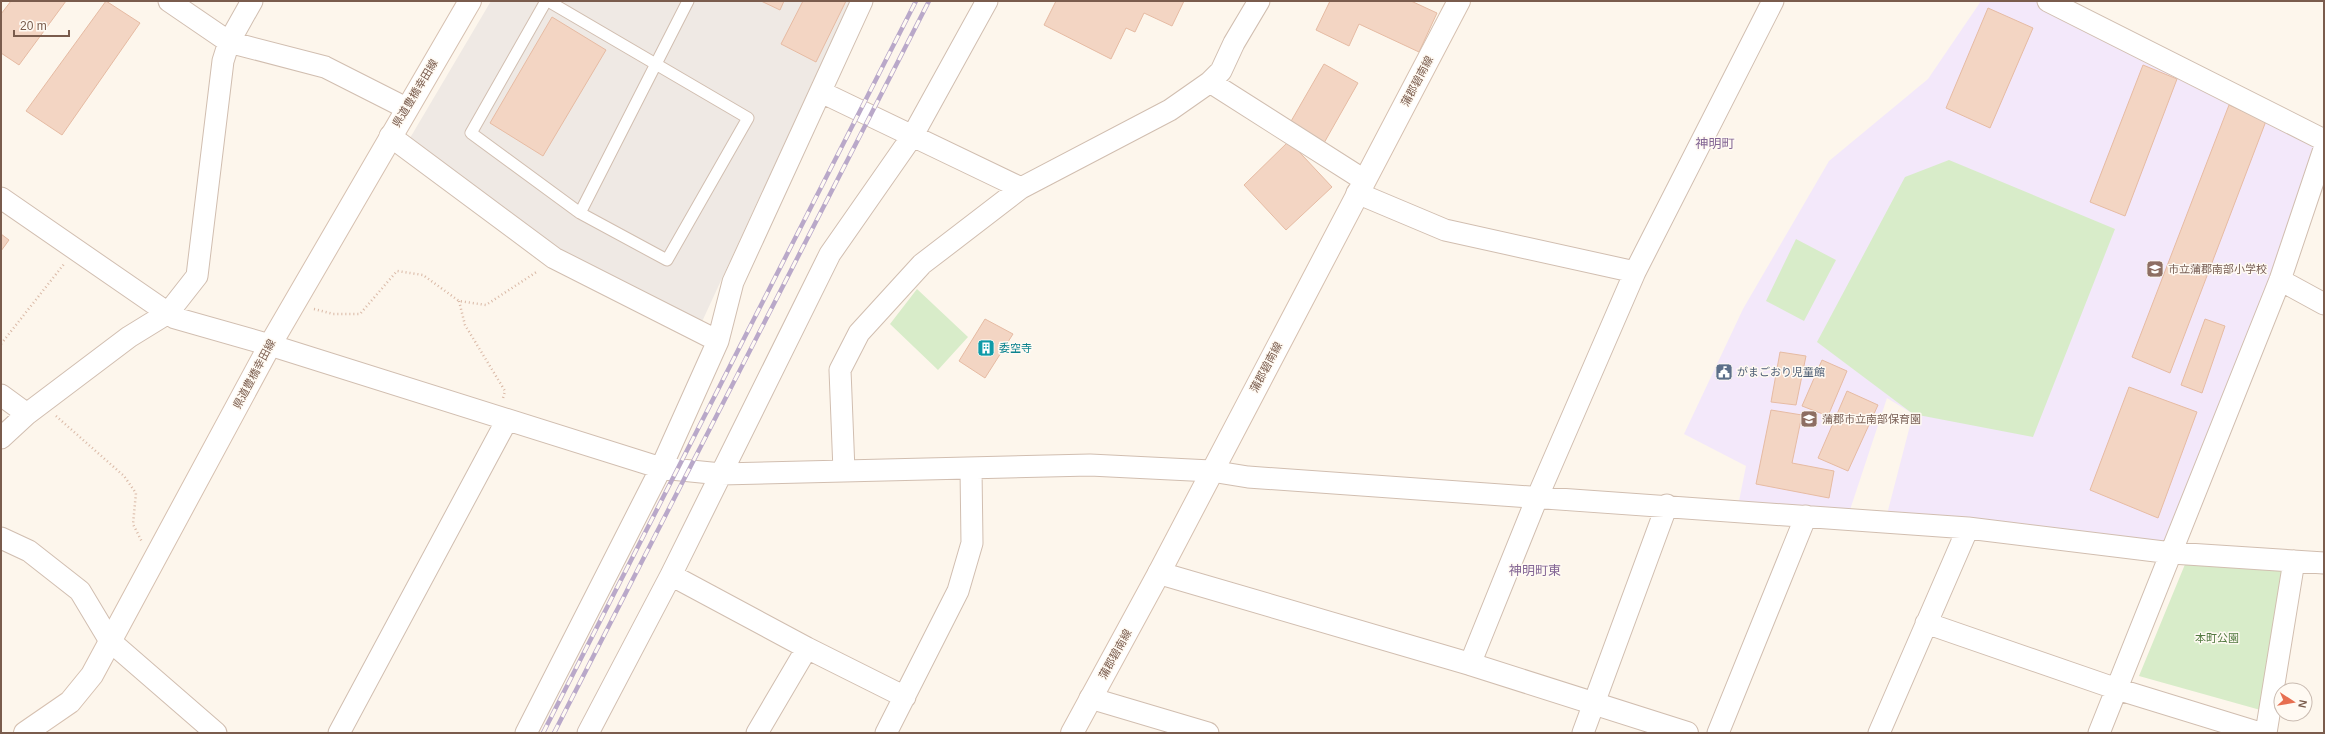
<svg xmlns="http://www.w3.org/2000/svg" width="2325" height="734" font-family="Helvetica,'Noto Sans JP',sans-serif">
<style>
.industrial{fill:#efe9e4}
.education{fill:#f3e8fa}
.green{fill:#d8ecc9}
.building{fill:#f3d5c3;stroke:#e6bba3}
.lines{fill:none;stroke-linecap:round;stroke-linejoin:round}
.service-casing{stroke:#d1beb0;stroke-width:13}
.minor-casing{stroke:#d1beb0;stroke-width:23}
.tertiary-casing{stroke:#d1beb0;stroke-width:24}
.secondary-casing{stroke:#d6c0b0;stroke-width:24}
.path{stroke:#d9b8a5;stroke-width:2.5;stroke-dasharray:1 3;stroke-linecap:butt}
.service{stroke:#fff;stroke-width:11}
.minor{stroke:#fff;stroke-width:21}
.tertiary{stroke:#fff;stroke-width:22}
.secondary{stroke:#fff;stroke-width:22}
.rail-casing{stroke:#b9a8c9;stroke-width:4.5}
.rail{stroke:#fffaf3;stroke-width:3;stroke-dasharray:9;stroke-linecap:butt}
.labels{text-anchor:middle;stroke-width:3;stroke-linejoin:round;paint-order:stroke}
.street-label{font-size:11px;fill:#7a5c4d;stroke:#fffaf3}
.education-label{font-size:11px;fill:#785e54;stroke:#fffaf3;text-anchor:start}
.culture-label{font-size:11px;fill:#0d838f;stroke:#fffaf3;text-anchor:start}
.service-label{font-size:11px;fill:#4e5e75;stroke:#fffaf3;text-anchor:start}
.park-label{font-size:11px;fill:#537a41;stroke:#fffaf3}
.quarter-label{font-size:13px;fill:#846695;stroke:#fffaf3}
</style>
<rect width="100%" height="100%" fill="#fdf6ec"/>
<path class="industrial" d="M491,1H850L700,326L557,253L410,138Z"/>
<path class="education" d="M1981,1H2047L2324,140L2172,553L1885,522L1913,414L1887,398L1847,519L1737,511L1746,466L1684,434L1743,309L1829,161L1928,79Z"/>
<path class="green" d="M1949,160L2115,229L2033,437L1913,414L1817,342L1905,177Z
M1796,239L1836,260L1804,321L1766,301Z
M917,289L968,337L938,370L890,324Z
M2188,557L2286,563L2264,711L2139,676Z"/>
<path class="building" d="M11,1H66L19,65L1,53V14Z
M106,1L140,23L62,135L26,111Z
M761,1H784L780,10Z
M803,1H846L816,62L781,44Z
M1056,1H1184L1172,26L1144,13L1135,32L1126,28L1111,59L1044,25Z
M1330,1H1411L1437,13L1419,52L1359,24L1349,46L1316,30Z
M1988,8L2033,28L1990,128L1946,108Z
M552,17L606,50L543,156L490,123Z
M1324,64L1358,83L1324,143L1290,123Z
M2143,65L2177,79L2125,216L2090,202Z
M2229,105L2266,121L2170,373L2132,357Z
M1289,141L1332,187L1286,230L1244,185Z
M1,234L9,240L1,251Z
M985,319L1013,334L985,378L959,361Z
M2205,319L2225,326L2202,393L2181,385Z
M1780,352L1806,356L1796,405L1771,402Z
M1822,360L1847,371L1828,416L1802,406Z
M2129,387L2197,412L2158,518L2090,490Z
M1847,391L1878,405L1848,471L1818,458Z
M1771,410L1802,415L1792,463L1834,471L1829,498L1756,484Z"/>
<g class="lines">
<g class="service-casing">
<path id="service" d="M546,1L471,133L580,213L688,1
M548,1L748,118L667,260L580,213"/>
</g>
<g class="minor-casing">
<path id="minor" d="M169,1L229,42L325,67L406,108
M2048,1L2324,140
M1210,82L1364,180
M821,92L1021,188
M390,136L554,258L718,341
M1357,193L1445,230L1635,272
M1,198L175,318L270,345L661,468L721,474L1090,465L1211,471L1248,477L1968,528L2172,553L2324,563
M2280,280L2324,304
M1,395L27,414
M1,438L27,414L129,337L168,313L197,276L223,61L229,42L252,1
M844,471L840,370L859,333L922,264L1021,188L1170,110L1210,82L1221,71L1234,43L1259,1
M1,538L29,551L80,591L110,641L216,733
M671,575L807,648L905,697
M1926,623L2117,689L2260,733
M1470,664L1537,498L1635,272L1773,1
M1090,698L1208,733
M339,733L507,420
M526,733L661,468L718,341L733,282L862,1
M588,733L671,575L830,254L913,135L987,1
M757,733L807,648
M886,733L958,591L972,543L971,469
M1583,733L1667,505
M1718,733L1806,516
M1879,733L1968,528
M2099,733L2280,280L2324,149
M2266,733L2294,561"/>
</g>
<g class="tertiary-casing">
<path id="tertiary" d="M1159,573L1470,664L1687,733"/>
</g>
<g class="secondary-casing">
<path id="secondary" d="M25,733L70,702L92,675L270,345L470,1
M1072,733L1159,573L1459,1"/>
</g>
<path class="path" d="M459,301L465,325L505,391L503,398
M314,309L333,314H360L397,271L423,275L459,301L486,305L538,271
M1,344L64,264
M56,416L124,476L136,493L133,524L142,542"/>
<use href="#service" class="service"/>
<use href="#minor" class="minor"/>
<use href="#tertiary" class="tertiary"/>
<use href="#secondary" class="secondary"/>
<g class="rail-casing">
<path id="rail" d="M543,733L916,1
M554,733L929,1"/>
</g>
<use href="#rail" class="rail"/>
</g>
<defs>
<g id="school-square" transform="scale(0.9)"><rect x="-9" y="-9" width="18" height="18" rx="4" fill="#8d6e63" stroke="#fffaf3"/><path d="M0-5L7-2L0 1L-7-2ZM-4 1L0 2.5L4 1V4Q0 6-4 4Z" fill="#fff"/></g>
<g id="building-square" transform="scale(0.9)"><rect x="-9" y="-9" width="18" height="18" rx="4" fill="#0f9aa8" stroke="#fffaf3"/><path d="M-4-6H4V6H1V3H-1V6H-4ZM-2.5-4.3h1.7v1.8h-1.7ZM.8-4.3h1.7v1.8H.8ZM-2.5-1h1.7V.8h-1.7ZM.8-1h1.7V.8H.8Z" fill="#fff"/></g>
<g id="civic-square" transform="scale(0.9)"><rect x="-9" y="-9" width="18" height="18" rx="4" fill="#5c6f8a" stroke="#fffaf3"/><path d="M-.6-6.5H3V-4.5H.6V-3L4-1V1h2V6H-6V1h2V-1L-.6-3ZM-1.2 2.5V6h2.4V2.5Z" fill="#fff"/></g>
</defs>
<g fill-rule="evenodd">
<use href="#school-square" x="2155" y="269"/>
<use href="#building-square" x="986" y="348"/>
<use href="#civic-square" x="1724" y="372"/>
<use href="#school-square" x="1809" y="419"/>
</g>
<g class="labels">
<g class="street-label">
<text transform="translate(1417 81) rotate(-62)" y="4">蒲郡碧南線</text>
<text transform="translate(415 93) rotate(-59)" y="4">県道豊橋幸田線</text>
<text transform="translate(1266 367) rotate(-62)" y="4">蒲郡碧南線</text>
<text transform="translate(254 374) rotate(-62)" y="4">県道豊橋幸田線</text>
<text transform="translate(1115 654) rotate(-61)" y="4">蒲郡碧南線</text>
</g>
<g class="education-label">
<text x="2168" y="273">市立蒲郡南部小学校</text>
<text x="1822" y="423">蒲郡市立南部保育園</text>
</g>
<g class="culture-label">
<text x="999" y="352">委空寺</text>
</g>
<g class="service-label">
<text x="1737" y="376">がまごおり児童館</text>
</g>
<g class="park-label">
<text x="2217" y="642">本町公園</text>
</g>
<g class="quarter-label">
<text x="1715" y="148">神明町</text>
<text x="1535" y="575">神明町東</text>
</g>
</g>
<rect width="2325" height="734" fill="none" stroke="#7a5c4d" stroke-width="4"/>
<g transform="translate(2293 702) rotate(102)"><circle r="19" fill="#fffaf3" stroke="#cabbb1"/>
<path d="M0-3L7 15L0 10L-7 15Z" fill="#e76f51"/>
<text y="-6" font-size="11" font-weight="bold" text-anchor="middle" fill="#7a5c4d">N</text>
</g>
<path d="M14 30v6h55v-6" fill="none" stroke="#7a5c4d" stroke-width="2"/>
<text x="20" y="30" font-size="12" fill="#7a5c4d" stroke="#fffaf3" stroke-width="3" paint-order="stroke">20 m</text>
</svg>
